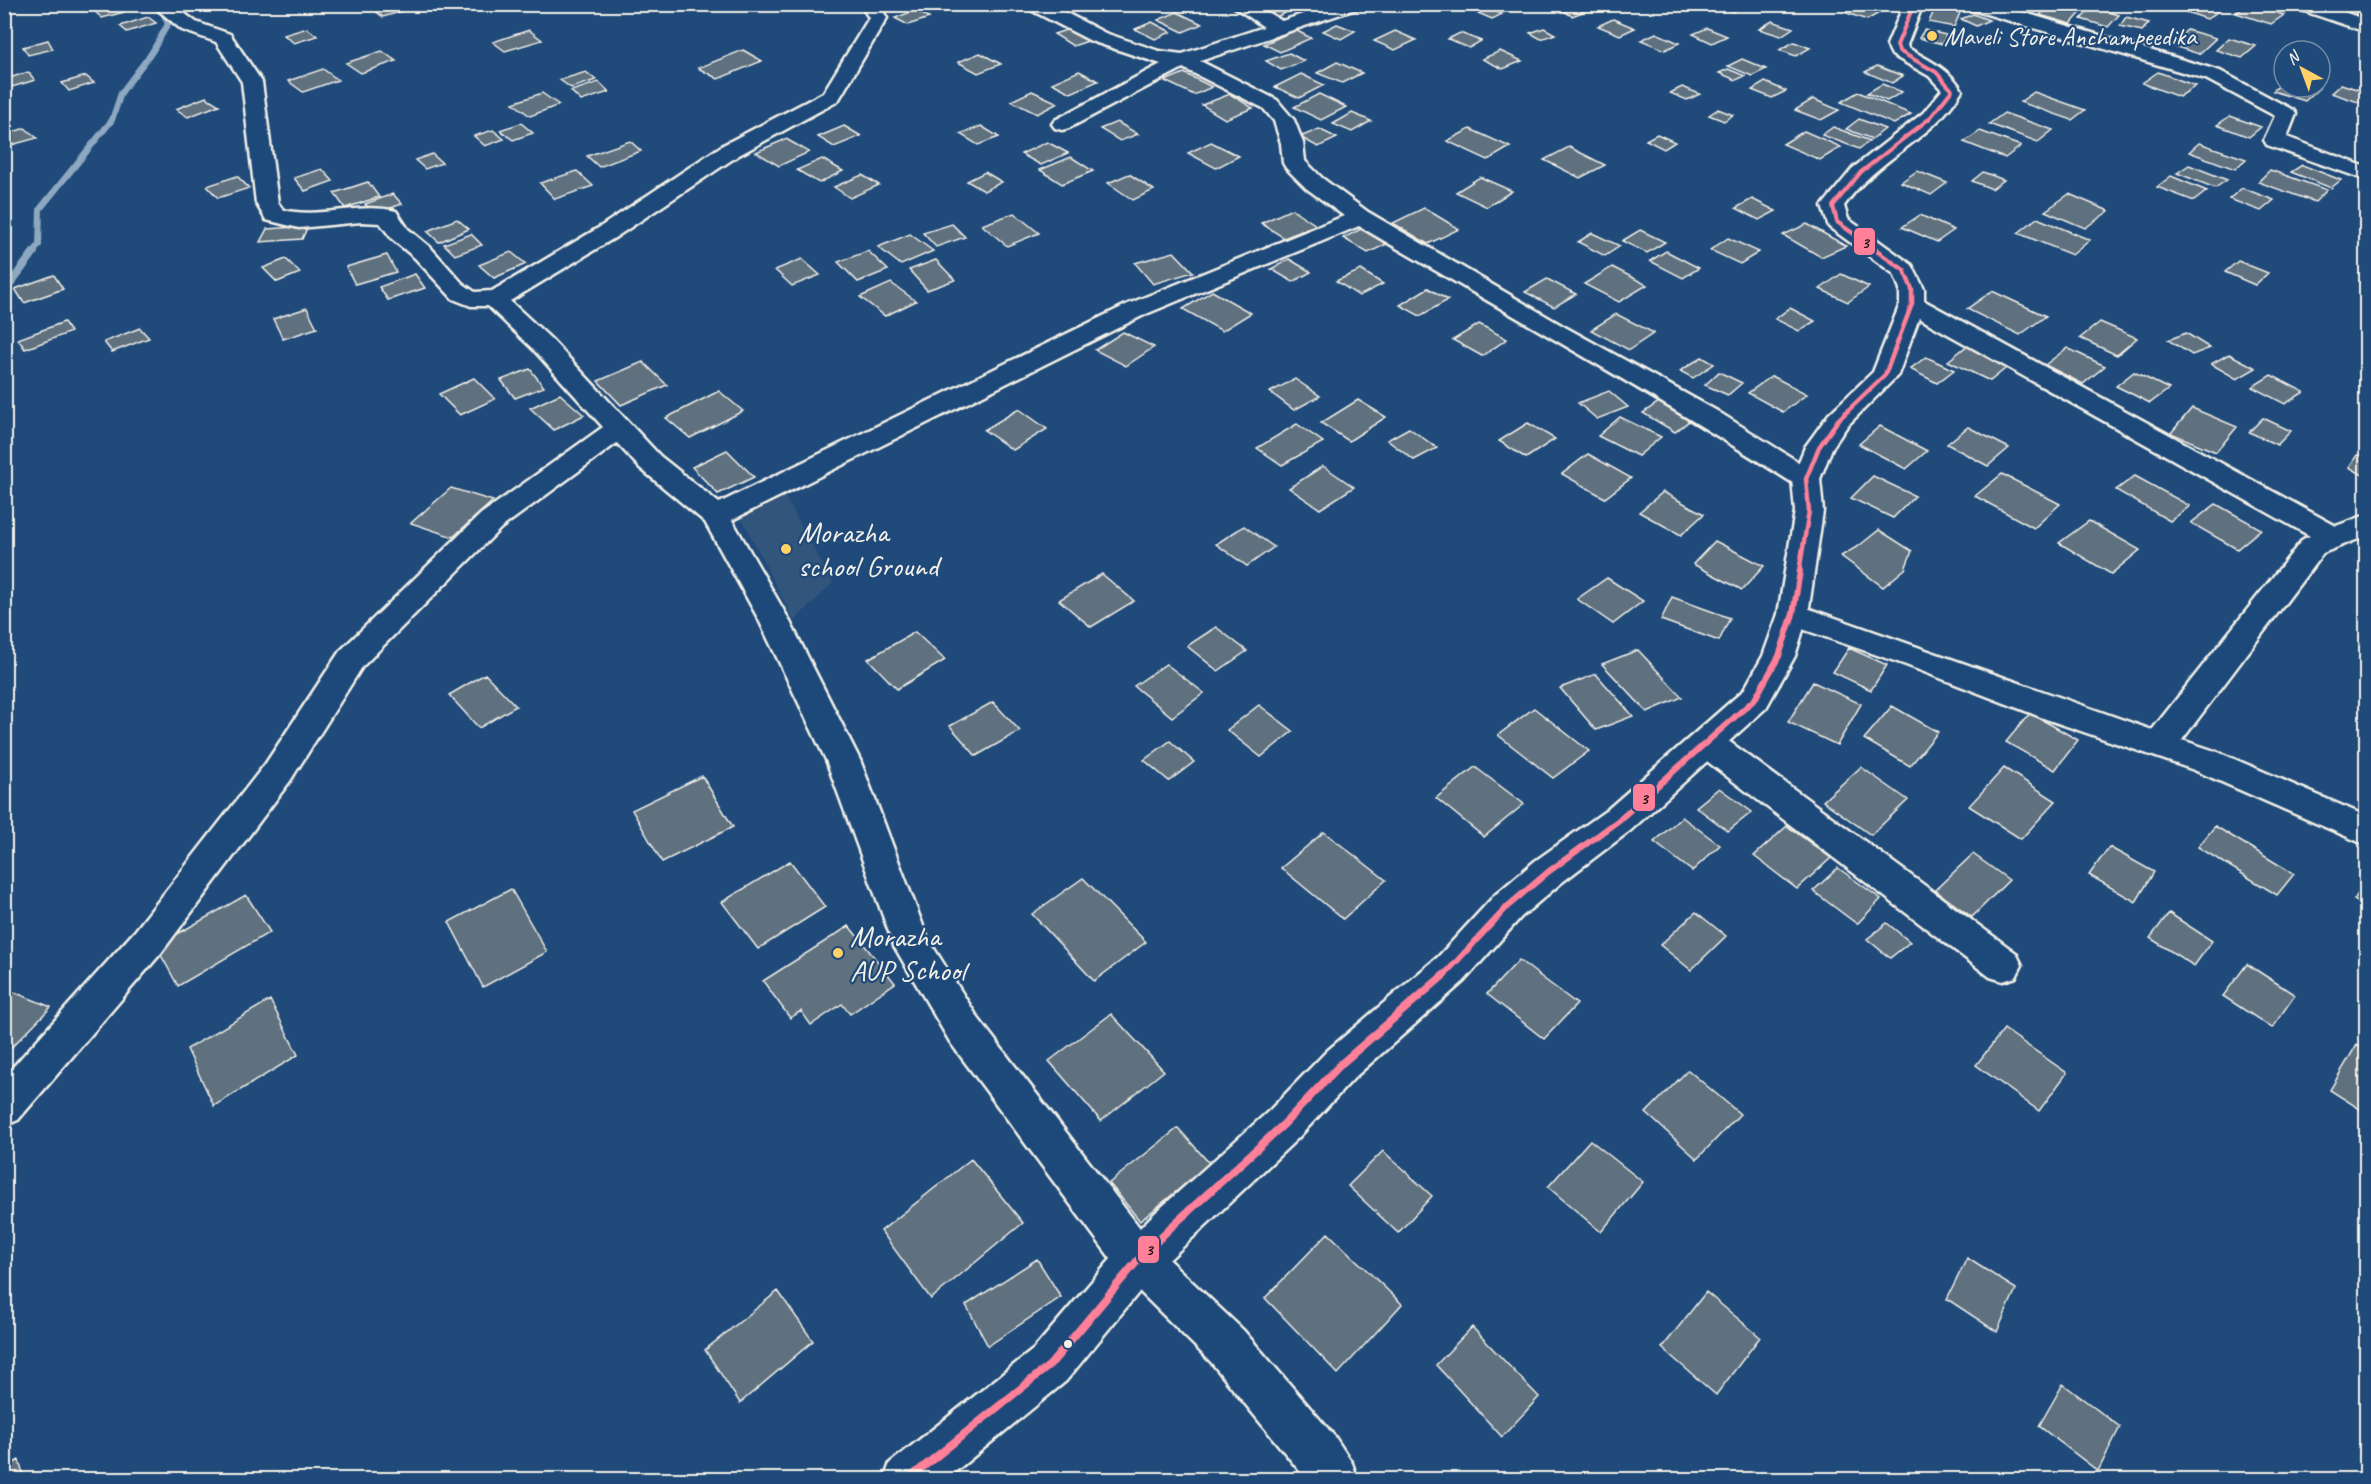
<svg xmlns="http://www.w3.org/2000/svg" width="2371" height="1484" font-family="Caveat,sans-serif">
<style>
.built{fill:#32557c}
.lines{fill:none;stroke-linecap:round;stroke-linejoin:round}
.stream-far1{stroke:#8da8c0;stroke-width:6}
.stream{stroke:#8da8c0;stroke-width:8}
.building{fill:#5e707f;stroke:#f4f1e8;stroke-width:1.5}
.minor-casing{stroke:#f4f1e8;stroke-width:5}
.major-casing{stroke:#f4f1e8;stroke-width:5}
.minor{fill:#1f4a7a;fill-rule:evenodd}
.major{fill:#1f4a7a;fill-rule:evenodd}
.bus-1-far3-casing{stroke:#1f4a7a;stroke-width:7}
.bus-1-far2-casing{stroke:#1f4a7a;stroke-width:8}
.bus-1-far1-casing{stroke:#1f4a7a;stroke-width:10}
.bus-1-casing{stroke:#1f4a7a;stroke-width:12}
.bus-1-far3{stroke:#ff8098;stroke-width:4}
.bus-1-far2{stroke:#ff8098;stroke-width:4.5}
.bus-1-far1{stroke:#ff8098;stroke-width:6}
.bus-1{stroke:#ff8098;stroke-width:8}
.poi-dot{fill:#ffd166;stroke:#1f4a7a;stroke-width:2}
.bus-dot{fill:#f4f1e8;stroke:#1f4a7a;stroke-width:2}
.labels{text-anchor:middle;stroke-width:4.5;stroke-linejoin:round;paint-order:stroke}
.far-poi-label{font-size:26px;fill:#f4f1e8;stroke:#1f4a7a;text-anchor:start}
.poi-label{font-size:30px;fill:#f4f1e8;stroke:#1f4a7a;text-anchor:start}
.line-badge{stroke:#1f4a7a;stroke-width:2}
.pale-badge-label{font-size:16px;text-anchor:middle;font-weight:bold;fill:#111}
</style>
<rect width="100%" height="100%" fill="#1f4a7a"/>
<filter id="ink" filterUnits="userSpaceOnUse"><feTurbulence type="fractalNoise" baseFrequency=".0167" numOctaves="2"/><feDisplacementMap in="SourceGraphic" scale="12" xChannelSelector="R" yChannelSelector="G"/><feConvolveMatrix kernelMatrix="1 2 1 2 8 2 1 2 1" color-interpolation-filters="sRGB"/></filter>
<g filter="url(#ink)">
<path class="built" d="M782,491L833,583L794,621L740,515Z"/>
<g class="lines">
<path class="stream-far1" d="M33,253L39,245L40,209L112,120L121,93L152,52L168,24L162,10L164,4"/>
<path class="stream" d="M4,292L34,252"/>
</g>
<path class="building" d="M107,4H117L124,12L102,18L92,9Z
M377,4H414L417,7L383,17L370,7Z
M1271,4H1274L1290,11L1276,17L1259,10Z
M1577,4L1588,10L1572,16L1553,5Z
M1714,4H1746L1747,5L1733,12Z
M1857,4H1874L1886,9L1867,20L1844,12Z
M1937,4L1962,8L1954,27L1929,22Z
M2051,4H2068L2084,9L2071,24L2040,15Z
M2184,4H2203L2220,10L2207,19L2177,9Z
M2248,4H2251L2284,15L2271,24L2236,13Z
M2364,5L2366,6V19L2354,15Z
M2092,7L2119,15L2108,27L2081,19Z
M1487,8L1502,14L1492,19L1478,13Z
M916,10L929,18L908,25L895,18Z
M1177,12L1202,24L1183,32L1158,20Z
M1973,14L1989,20L1976,26L1961,19Z
M148,17L156,23L127,32L120,26Z
M2126,17L2149,23L2142,31L2120,26Z
M1613,19L1635,28L1620,35L1598,26Z
M1772,21L1793,28L1781,36L1759,29Z
M1152,22L1171,32L1155,39L1135,29Z
M1337,24L1355,31L1341,39L1323,31Z
M307,28L317,36L294,43L284,35Z
M1072,28L1091,40L1073,46L1054,34Z
M1544,28L1555,34L1541,39L1530,33Z
M1707,28L1727,36L1712,43L1693,34Z
M529,30L542,40L505,51L493,42Z
M1295,30L1311,38L1280,52L1264,44Z
M1924,30L1946,35L1943,44L1919,38Z
M2187,30L2216,38L2199,54L2170,45Z
M1395,31L1416,40L1395,50L1374,41Z
M1460,33L1481,41L1469,48L1448,39Z
M1656,33L1679,43L1665,50L1641,40Z
M2229,38L2256,46L2242,58L2216,50Z
M48,40L53,49L28,55L23,47Z
M1794,42L1810,48L1796,56L1779,50Z
M743,50L762,61L718,79L698,68Z
M382,51L396,61L361,73L346,63Z
M1500,51L1522,61L1503,69L1482,59Z
M980,53L1001,64L978,73L958,62Z
M1289,53L1304,61L1281,70L1266,61Z
M1742,59L1766,69L1752,76L1728,66Z
M1337,62L1362,73L1342,83L1317,73Z
M1877,66L1903,76L1892,83L1865,72Z
M323,69L338,80L303,92L288,81Z
M1728,69L1745,76L1736,80L1719,73Z
M1079,71L1098,81L1071,93L1052,83Z
M28,72L35,80L12,87L6,79Z
M586,72L596,80L571,88L560,80Z
M2158,72L2196,86L2179,97L2142,83Z
M1184,73L1212,87L1194,95L1165,81Z
M1301,74L1324,85L1299,98L1275,87Z
M86,76L94,83L69,91L62,83Z
M2284,81V87L2319,88L2305,101L2273,91Z
M599,82L609,92L581,101L571,91Z
M1765,82L1786,91L1772,98L1752,90Z
M1882,84L1902,92L1887,101L1867,93Z
M2341,84L2366,92V97L2361,103L2331,93Z
M1682,87L1700,94L1687,100L1670,93Z
M1032,91L1058,103L1037,114L1011,101Z
M1858,92L1911,114L1894,124L1841,102Z
M2034,92L2085,110L2072,120L2020,102Z
M542,93L559,105L530,116L513,103Z
M1230,94L1253,108L1225,119L1202,105Z
M1319,94L1346,107L1321,120L1294,107Z
M206,97L219,105L188,117L176,109Z
M1813,99L1839,110L1821,120L1795,110Z
M1718,109L1733,115L1724,121L1709,115Z
M1352,113L1371,121L1352,132L1333,124Z
M2004,113L2053,130L2038,142L1989,124Z
M2230,116L2261,127L2249,137L2217,125Z
M1859,119L1885,129L1872,139L1846,129Z
M1117,122L1138,134L1120,141L1100,129Z
M521,123L533,133L513,140L500,130Z
M844,126L861,136L834,147L818,137Z
M981,126L999,137L978,145L960,134Z
M1833,127L1870,141L1859,149L1822,135Z
M25,128L37,138L4,147V135Z
M1319,129L1337,138L1318,147L1300,137Z
M1470,129L1510,147L1488,160L1447,141Z
M493,130L504,139L485,146L474,136Z
M1804,131L1841,147L1820,160L1783,144Z
M1980,131L2021,146L2005,158L1964,142Z
M1657,134L1675,142L1664,149L1646,140Z
M786,139L809,152L779,166L756,152Z
M630,141L641,151L599,167L587,156Z
M1047,142L1068,153L1041,165L1021,154Z
M1211,142L1239,156L1216,168L1188,153Z
M2199,143L2246,159L2235,169L2189,152Z
M1569,147L1605,165L1580,178L1544,160Z
M432,154L442,163L425,169L415,160Z
M1071,157L1093,171L1062,184L1040,170Z
M822,159L843,171L819,183L797,170Z
M2189,165L2227,180L2215,188L2177,173Z
M2302,165L2341,180L2331,188L2291,172Z
M322,169L333,181L305,191L294,178Z
M2270,170L2327,190L2315,202L2258,182Z
M577,171L593,186L555,199L540,183Z
M1917,171L1947,183L1931,195L1901,182Z
M985,172L1002,182L984,191L967,181Z
M1983,172L2004,180L1992,189L1972,181Z
M1129,174L1154,190L1133,200L1108,183Z
M862,175L879,185L850,198L834,187Z
M237,176L249,188L218,198L207,186Z
M2171,176L2207,191L2194,201L2157,187Z
M1480,177L1512,191L1487,207L1456,192Z
M368,182L379,197L345,208L334,193Z
M2242,188L2274,200L2261,211L2229,199Z
M393,194L402,204L374,214L365,204Z
M2069,194L2109,211L2085,228L2045,211Z
M1752,199L1776,211L1759,220L1736,208Z
M1424,208L1459,229L1428,244L1393,223Z
M1292,209L1316,225L1284,238L1261,223Z
M1014,213L1039,233L1007,246L982,225Z
M1920,215L1954,230L1937,242L1902,227Z
M2037,218L2090,240L2072,255L2018,233Z
M457,219L469,229L439,242L427,231Z
M952,224L965,237L936,247L923,233Z
M1807,224L1846,246L1821,257L1783,235Z
M308,226L302,239L260,242L267,229Z
M1365,227L1391,242L1368,253L1343,238Z
M1640,230L1665,242L1647,253L1622,241Z
M1592,233L1620,246L1605,256L1578,242Z
M471,234L482,245L455,255L444,244Z
M910,234L933,251L901,265L878,247Z
M1728,238L1759,252L1740,264L1710,250Z
M868,251L888,270L858,282L838,262Z
M1666,251L1699,268L1683,278L1650,261Z
M511,252L526,264L494,278L479,265Z
M1174,252L1193,272L1153,284L1135,263Z
M387,255L396,272L355,284L346,267Z
M286,259L300,273L277,282L263,268Z
M802,259L820,275L792,286L775,270Z
M1289,259L1311,272L1293,282L1271,269Z
M936,260L955,280L927,290L909,270Z
M2238,261L2268,273L2255,285L2225,272Z
M1612,267L1647,285L1619,302L1584,284Z
M1361,270L1383,284L1359,296L1336,281Z
M415,274L425,288L388,300L379,287Z
M1841,274L1869,287L1848,302L1820,289Z
M54,275L63,289L24,303L15,289Z
M1547,279L1576,294L1554,307L1525,292Z
M891,283L916,301L885,316L860,297Z
M1428,288L1448,300L1420,316L1400,305Z
M1212,291L1251,313L1222,331L1183,309Z
M1992,291L2020,304L2046,316L2020,335L1967,309Z
M307,308L317,328L283,339L273,319Z
M1790,308L1815,321L1799,331L1775,319Z
M1616,314L1654,333L1629,350L1591,330Z
M64,322L71,332L25,349L18,339Z
M2100,322L2137,338L2117,355L2080,338Z
M1479,324L1507,339L1482,356L1453,340Z
M140,328L149,338L112,352L104,342Z
M1123,332L1154,347L1126,366L1095,350Z
M2186,333L2210,348L2192,355L2168,340Z
M1968,345L2010,365L1990,381L1948,361Z
M2067,348L2105,366L2083,384L2045,365Z
M2229,354L2256,368L2237,379L2211,364Z
M1702,357L1714,364L1693,378L1680,371Z
M1926,357L1954,370L1937,383L1910,369Z
M643,362L667,385L621,405L598,381Z
M530,369L544,387L515,398L501,380Z
M1719,372L1742,383L1728,395L1705,385Z
M2134,372L2169,389L2150,403L2116,386Z
M2271,375L2304,392L2285,404L2252,387Z
M1772,376L1807,394L1783,412L1748,393Z
M474,378L495,399L460,415L439,394Z
M1295,379L1320,396L1294,410L1270,392Z
M719,391L743,411L690,438L666,418Z
M1609,391L1628,407L1597,419L1578,403Z
M560,394L584,415L554,430L530,408Z
M1358,400L1386,417L1349,441L1321,423Z
M1662,400L1694,417L1675,432L1643,413Z
M2192,408L2237,427L2216,452L2171,433Z
M1019,409L1047,429L1013,450L984,430Z
M1620,417L1661,437L1638,456L1598,436Z
M2263,418L2291,431L2277,445L2249,432Z
M1528,423L1555,439L1526,458L1499,441Z
M1297,424L1323,442L1282,465L1257,448Z
M1880,426L1927,451L1906,469L1859,444Z
M1968,427L2009,448L1988,466L1947,444Z
M1409,428L1437,448L1414,460L1387,440Z
M727,450L754,477L718,494L692,467Z
M1588,454L1631,478L1605,498L1562,474Z
M2357,455L2366,457V477L2349,467Z
M1323,466L1354,487L1320,509L1289,488Z
M2002,474L2060,504L2034,528L1975,496Z
M1873,476L1915,496L1893,518L1851,498Z
M2135,476L2190,506L2170,521L2116,490Z
M451,488L493,501L453,537L411,523Z
M1663,492L1704,514L1681,535L1639,512Z
M2216,504L2261,529L2237,549L2191,523Z
M2089,521L2140,550L2111,574L2059,543Z
M1244,526L1274,547L1247,566L1216,544Z
M1879,530L1912,551L1905,569L1883,587L1841,556L1860,545Z
M1715,541L1764,566L1742,590L1693,564Z
M1102,574L1134,601L1091,627L1059,600Z
M1607,578L1643,601L1613,624L1577,599Z
M1672,597L1730,618L1719,641L1661,620Z
M1216,627L1247,651L1218,671L1187,646Z
M915,632L945,660L897,689L868,659Z
M1849,648L1887,665L1871,690L1833,672Z
M1638,650L1682,697L1647,712L1602,664Z
M1166,664L1204,693L1172,717L1134,686Z
M485,674L516,706L479,728L449,695Z
M1596,674L1633,716L1596,730L1560,688Z
M1813,682L1861,704L1837,745L1788,722Z
M993,702L1020,731L976,756L950,726Z
M1259,705L1293,731L1261,757L1227,730Z
M1892,706L1938,732L1910,766L1864,739Z
M1534,708L1589,751L1553,778L1498,735Z
M2030,713L2078,740L2055,770L2006,742Z
M1170,741L1194,762L1169,781L1144,760Z
M1475,767L1524,804L1484,837L1436,798Z
M1861,767L1908,800L1871,835L1823,801Z
M2004,768L2056,801L2021,839L1969,806Z
M702,776L733,827L662,862L632,810Z
M1719,788L1752,812L1728,831L1696,807Z
M1682,817L1720,845L1692,871L1654,842Z
M1787,826L1831,858L1797,889L1754,856Z
M2215,826L2294,874L2277,895L2198,847Z
M1324,832L1386,880L1343,919L1281,868Z
M2109,847L2154,872L2136,902L2089,875Z
M1973,854L2009,880L1972,917L1935,890Z
M790,861L825,907L758,949L722,902Z
M1838,868L1881,899L1857,924L1813,891Z
M1083,878L1146,942L1094,981L1032,914Z
M2366,881V907L2354,900Z
M511,889L547,952L483,987L449,922Z
M246,895L270,932L178,986L156,946Z
M1696,912L1726,936L1691,970L1660,945Z
M2169,913L2212,941L2194,966L2150,938Z
M1887,923L1910,942L1890,958L1867,939Z
M849,926L895,983L850,1014L842,1004L811,1025L801,1011L790,1018L763,981Z
M1519,960L1577,1004L1544,1039L1487,994Z
M2247,964L2295,995L2272,1028L2223,996Z
M4,988L51,1007L4,1055Z
M270,1000L298,1055L214,1106L187,1049Z
M1111,1014L1164,1071L1101,1121L1049,1061Z
M2004,1029L2067,1073L2039,1111L1976,1065Z
M2357,1044L2366,1050V1113L2330,1090Z
M1688,1070L1740,1114L1697,1159L1646,1113Z
M1178,1128L1210,1164L1140,1221L1109,1183Z
M1590,1140L1643,1182L1601,1232L1548,1187Z
M1383,1151L1432,1196L1398,1233L1348,1186Z
M971,1159L1023,1223L931,1299L881,1231Z
M1328,1233L1402,1304L1338,1374L1265,1298Z
M1967,1258L2016,1289L1997,1332L1947,1299Z
M1037,1259L1061,1297L988,1346L966,1305Z
M778,1291L813,1341L740,1403L705,1350Z
M1706,1292L1760,1337L1716,1395L1662,1348Z
M1472,1327L1539,1397L1502,1437L1436,1365Z
M2063,1384L2120,1427L2098,1471L2039,1426Z
M19,1460L25,1480H4V1469Z"/>
<g class="lines">
<g class="minor-casing">
<path id="minor" d="M158,4H177L176,7L196,22L230,34L262,82L278,203L283,210C320,219 358,202 396,211L408,229L431,248L462,283L475,292L492,291L600,227L723,145L823,93L869,18L860,4H879L887,18L838,101L739,155L616,237L510,301L551,339L660,456L719,503L1128,304L1344,216L1306,188L1286,168L1283,163L1281,143L1274,121L1263,108L1183,68L1069,128L1062,130L1055,128L1052,124L1055,120L1161,64L1091,41L1027,8L1025,4H1049L1105,33L1159,51L1182,54L1264,27L1230,4H1253L1282,21L1332,4H1361L1359,8L1200,61L1277,100L1294,120L1303,143L1305,161L1322,178L1368,212L1563,326L1717,411L1816,473L1820,479L1816,485L1806,488L1796,485C1653,394 1505,312 1359,226L1146,314L732,520L788,618L860,760L928,939L978,1018L1153,1245L1243,1330L1335,1437L1352,1463L1358,1480H1307L1211,1362L1123,1275L950,1042L894,946L826,760L758,618L705,522L640,468L617,443L501,528L362,667L290,781L161,953L18,1120L4,1126V1077L135,931L266,763L340,651L481,514L603,427L533,349L488,306H471L453,299L415,258L392,239L380,223L361,222L299,228L266,220L256,203L242,82L216,42L182,30L157,9Z
M1964,4H1995L2220,71L2293,110L2296,114L2287,137L2366,167V180L2267,145L2264,140L2275,116L2206,79L1966,8Z
M2293,4H2322L2366,20V32L2295,8Z
M1912,297L1921,299L2336,526L2366,515V536L2323,553L2182,740L2218,752L2366,816V845L2194,770L2046,719L1906,665L1782,622L1778,614L1782,606L1793,603L2152,730L2303,539L2310,536L1903,309L1900,304L1903,299Z
M1707,730L1719,734L2016,953L2022,965L2016,977L2003,981L1990,977L1695,752L1690,743L1695,734Z"/>
</g>
<g class="major-casing">
<path id="major" d="M1904,4H1923L1907,45L1908,48C1929,61 1949,68 1962,90C1935,139 1876,158 1844,206L1848,219L1912,265L1924,289V304L1898,375L1847,426L1832,448L1820,479L1823,511L1808,614L1795,656L1766,708L1631,830L1561,883L1521,917L1464,981L1355,1077L1298,1138L1153,1275L1066,1381L945,1480H884L890,1463L1034,1349L1123,1245L1154,1214L1270,1110L1327,1051L1438,957L1495,895L1535,861L1607,810L1744,690L1763,656L1778,614L1795,511L1792,479L1805,447L1829,414L1873,372L1900,304V289L1894,274L1829,227L1822,206L1853,168L1923,113L1942,90L1929,76L1892,55L1887,45Z"/>
</g>
<use href="#minor" class="minor"/>
<use href="#major" class="major"/>
<g class="bus-1-far3-casing">
<path id="bus-1-far3" d="M1881,253L1837,222L1833,206L1861,172L1930,118L1952,90L1936,72L1899,51L1897,45L1914,4"/>
</g>
<g class="bus-1-far2-casing">
<path id="bus-1-far2" d="M1799,572L1809,511L1806,479L1819,447L1838,420L1885,375L1912,304V289L1904,270L1878,252"/>
</g>
<g class="bus-1-far1-casing">
<path id="bus-1-far1" d="M1444,975L1508,906L1548,872L1619,820L1755,699L1779,656L1793,614L1800,571"/>
</g>
<g class="bus-1-casing">
<path id="bus-1" d="M907,1480L1050,1365L1138,1260L1169,1229L1284,1124L1341,1064L1445,974"/>
</g>
<use href="#bus-1-far3" class="bus-1-far3"/>
<use href="#bus-1-far2" class="bus-1-far2"/>
<use href="#bus-1-far1" class="bus-1-far1"/>
<use href="#bus-1" class="bus-1"/>
</g>
</g>
<g class="poi-dot">
<circle cx="1932" cy="36" r="6"/>
<circle cx="786" cy="549" r="6"/>
<circle cx="838" cy="953" r="6"/>
</g>
<circle class="bus-dot" cx="1068" cy="1344" r="5"/>
<g class="labels">
<g class="far-poi-label">
<text x="1944" y="45">Maveli Store Anchampeedika</text>
</g>
<g class="poi-label">
<text x="798" y="542">Morazha<tspan x="798" dy="34">school Ground</tspan></text>
<text x="850" y="946">Morazha<tspan x="850" dy="34">AUP School</tspan></text>
</g>
</g>
<g class="line-badge">
<rect x="1853" y="227" width="23" height="29" rx="6" fill="#ff8098"/>
<rect x="1632" y="783" width="24" height="29" rx="6" fill="#ff8098"/>
<rect x="1137" y="1235" width="23" height="29" rx="6" fill="#ff8098"/>
</g>
<g class="pale-badge-label">
<text x="1865" y="248">3</text>
<text x="1644" y="804">3</text>
<text x="1149" y="1255">3</text>
</g>
<rect width="2371" height="1484" fill="none" stroke="#1f4a7a" stroke-width="24"/>
<rect x="12" y="12" width="2347" height="1460" fill="none" stroke="#f4f1e8" stroke-width="2" filter="url(#ink)"/>
<g transform="translate(2302 69) rotate(319)"><circle r="28" fill="#1f4a7a" stroke="#748da6" stroke-width="1.5"/>
<path d="M0-4.5L10 22L0 15L-10 22Z" fill="#ffd166"/>
<text y="-9" font-size="16" font-weight="bold" text-anchor="middle" fill="#f4f1e8">N</text>
</g>
</svg>
